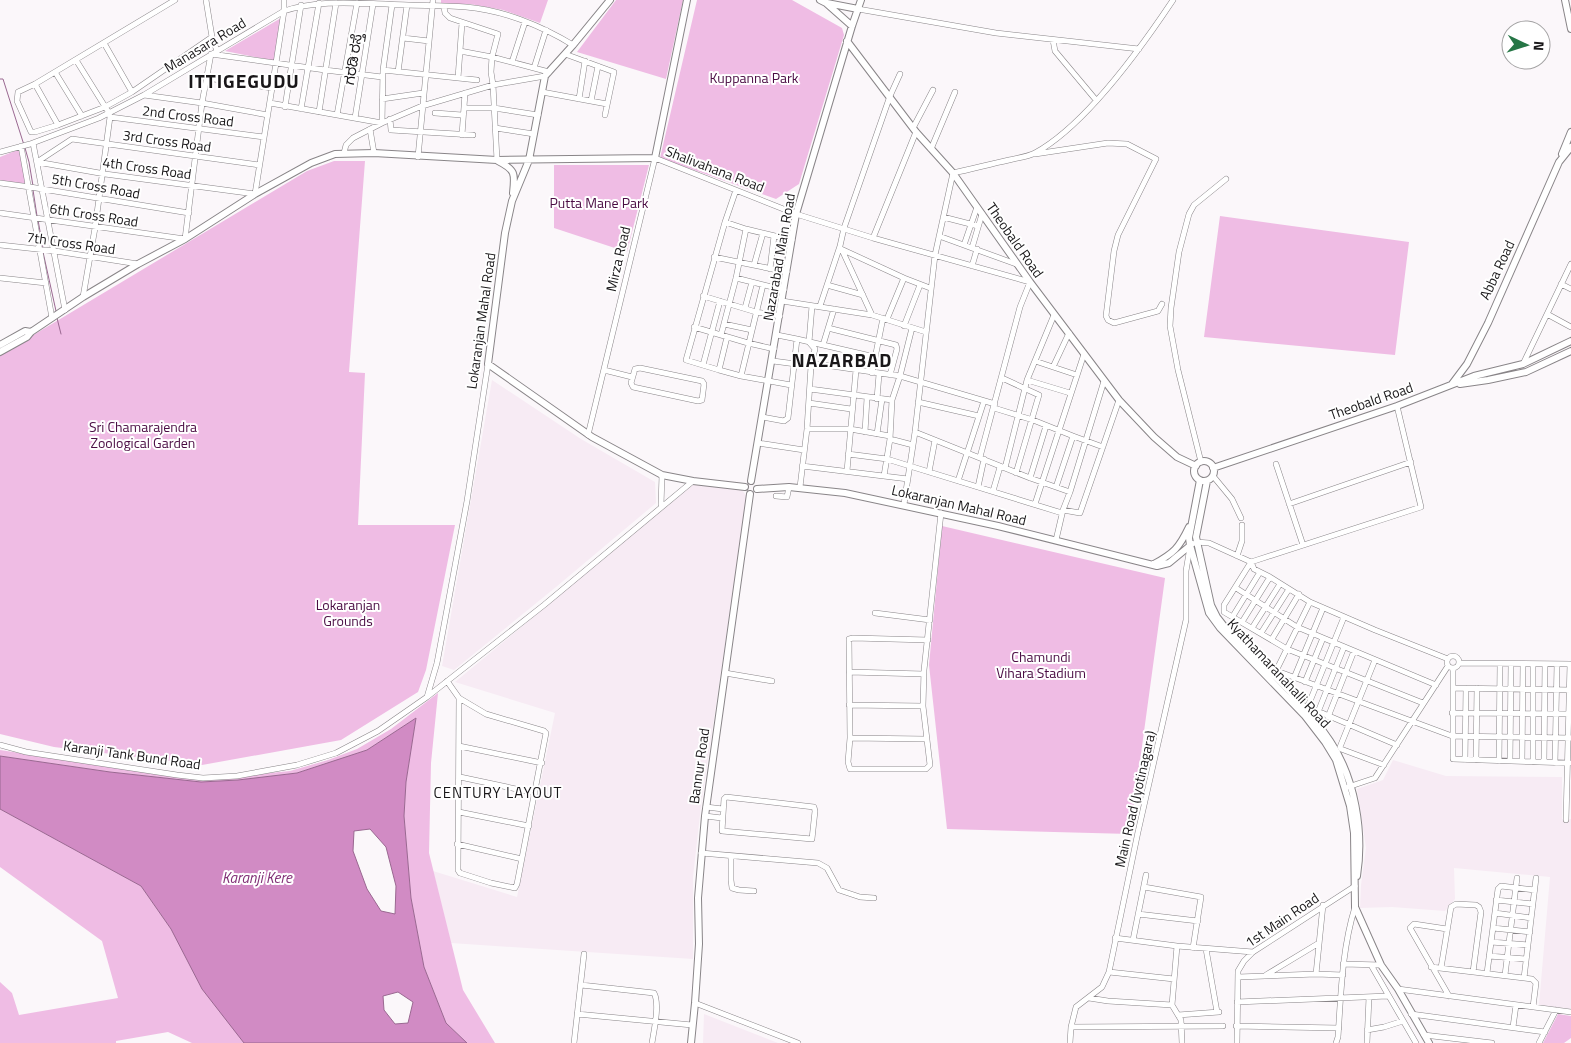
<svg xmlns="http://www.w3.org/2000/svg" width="1571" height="1043" font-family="'Titillium Web','Noto Sans Kannada',sans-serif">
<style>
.built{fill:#f7ebf4}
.green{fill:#efbce4}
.water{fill:#d18bc4;stroke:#9a6891;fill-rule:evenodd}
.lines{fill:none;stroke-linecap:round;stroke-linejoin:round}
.stream{stroke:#9a6891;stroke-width:1}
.minor-casing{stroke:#898588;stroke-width:6}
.major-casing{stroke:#898588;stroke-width:8}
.minor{stroke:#fff;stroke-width:5}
.major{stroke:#fff;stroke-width:6}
.labels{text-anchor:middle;stroke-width:4;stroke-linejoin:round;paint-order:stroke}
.street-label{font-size:14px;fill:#191719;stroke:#fff}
.park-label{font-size:14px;fill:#4a0c43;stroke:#fff}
.neighbourhood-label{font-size:15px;letter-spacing:1px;fill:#191719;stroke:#fff}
.water-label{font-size:15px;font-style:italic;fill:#813076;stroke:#fff}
.district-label{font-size:19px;font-weight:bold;letter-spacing:1px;fill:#191719;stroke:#fff}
</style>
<rect width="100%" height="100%" fill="#fbf7fa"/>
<path class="built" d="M492,380L581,439L655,482L656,503L556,587L454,670L442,666Z
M694,484L742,490L747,497L701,806L693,877V959L451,943L433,871L517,897L555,713L455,682Z
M1393,760L1446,776L1562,777V819H1571V1009L1539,1005L1550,877L1454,868L1455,899L1445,911L1392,907L1360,908L1361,885L1366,848L1357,789L1383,780Z
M704,1014L778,1043H703Z"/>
<path class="green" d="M441,0H548L540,23L503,10L470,4H441Z
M616,0H683L666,79L577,52Z
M697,0H792L842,28L844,35L799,184L776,199L660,158Z
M281,18L275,61L225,51Z
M20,149L27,185L0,182V157Z
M334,161H365L349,372L365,373L358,525H455L426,670L418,692L341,740L202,765L54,747L0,734V355L307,171Z
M554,165H649L627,252L554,228Z
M1220,216L1409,242L1395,355L1204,337Z
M942,526L1165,578L1130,834L947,829L929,665Z
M438,693L431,763L429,853L463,990L495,1043H467L446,1023L424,967L411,898L404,816L406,782L416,718L367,750L297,773L238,780L201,782L110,772L0,756V750L200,780L290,771L328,760L357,749L391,729Z
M0,809L141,886L171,929L244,1043H192L168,1032L116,1041V1043H0V982L12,993L19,1015L118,998L102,941L0,867Z
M1558,1014L1571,1016V1038L1564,1043H1543Z"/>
<path class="water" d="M416,718L406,782L404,816L411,898L424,967L446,1023L467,1043H244L202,989L171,929L141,886L0,809V756L110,772L201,782L238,780L297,773L367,750ZM370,829L386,847L396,886L395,914L381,911L367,889L353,851L354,831ZM398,992L413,1002L408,1023L395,1024L384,1010L383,996Z"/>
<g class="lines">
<path class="stream" d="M0,79H3L24,145
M25,148L29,162L33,186
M33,190L37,216
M38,220L43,248
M43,252L56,311
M57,318L61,334"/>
<g class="minor-casing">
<path id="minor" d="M175,0L35,84L18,92L17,101L31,132H35L58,125L105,107L132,92L212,37
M206,0L212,37L217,51
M444,7L445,13L450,18L498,34L492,57L491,72L493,85L497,160
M858,9L996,33L1139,49
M403,38L429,41
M1053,40L1055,51L1096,100
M104,43L132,92
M460,51L492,57L549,72
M565,54L614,72L605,115
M76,60L109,113L110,117L95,228L83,297
M512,62L525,22
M534,68L546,30
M383,70L477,80
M55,72L82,116
M398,72L407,5
M207,78L272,88
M458,78L462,23
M35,84L58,125
M542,92L607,104
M144,95L202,103L268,115
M382,99L423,93
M579,99L585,61
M591,101L598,66
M270,103L382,123L383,70L392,5
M285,107L301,5
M465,108H494L538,115
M301,109L319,3
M319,112L336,3
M435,113L462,115
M337,115L357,3
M110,117L264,137
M355,118L373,4
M390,119L391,130L473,135
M495,128L534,134
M913,128L933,90
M370,129L374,153
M462,135L465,93
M33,143L65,310
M21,146L52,318
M931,149L955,92
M0,152L30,144L99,118L144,95L284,11C317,0 352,3 386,4C413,6 440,5 466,7C503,10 542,26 573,45
M344,153L346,145L353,138L382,123L422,106L493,85L545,76
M1035,154L1108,143L1127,144L1156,159L1118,235L1114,251L1106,316L1108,320L1114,323L1158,311L1162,304
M418,157L433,0
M37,162L105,174L255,194L276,63L284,11V0
M37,162L72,139L259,165
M0,183L30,187L189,213
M0,213L185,239L202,103L211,54L325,70L382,77
M943,217L978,226
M725,222L736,190
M746,229L792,240
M939,236L1016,264
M873,238L916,132
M0,245L55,251L138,264
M964,245L977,207
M972,248L982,214
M841,249L904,278L930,288
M842,250L872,315
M714,257L787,272
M754,265L763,233
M972,266L977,249
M770,269L774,236
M0,278L46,283
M736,278L784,290
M1561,284L1571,289
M827,285L863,295
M703,296L756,312L780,316
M782,301L872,315L926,332
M820,306L840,246L844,228L890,96L900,74
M745,308L752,282
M1547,314L1571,327
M887,319L904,278
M724,324L752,330
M904,326L920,285
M694,327L748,343L774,349
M828,328L896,345L897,349L890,375
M721,335L736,278L746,229L725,222L686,360L719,370L727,337
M777,335L797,339
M823,345L834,309
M773,361L811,366L818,364L900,376L995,404
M1035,361L1077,375
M1523,364L1571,264
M703,365L720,301
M1053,367L1069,333
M640,368L702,381L704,384L702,400L698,401L633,387L631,383L635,369Z
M604,370L632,377
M719,370L741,376L791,385
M872,373L883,318
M741,376L763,285
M1002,378L1039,395L1016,473
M1027,380L1070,393
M810,389L892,400
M877,399L879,374
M918,402L979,416
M809,403L851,409
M1397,406L1421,507L1251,562L1224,605V612L1287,649L1423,703
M994,408L1033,420L1073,436
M762,417L784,421L788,418L797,339L875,357
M807,429H850L890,436
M865,432L867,398
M915,432L1030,478L1070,492
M877,434L882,399
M588,435L655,158L796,214L873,238L1030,282L1020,307L980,457
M890,439L913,445
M758,443L804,450
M848,454L887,459L1062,513
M1201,462L1178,370L1170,326L1171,308L1179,252L1189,214L1194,205L1226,179
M1276,464L1303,545
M802,466L908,479
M1005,468L1027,380L1054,315
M847,471L856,370
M929,472L935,440
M884,476L890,439L892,400L900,376L912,328
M1213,476L1232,499L1241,518
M1030,478L1046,426
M958,481L984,401
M800,487L807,429L811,366L815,349L809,342L812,306
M978,487L984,459
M1056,487L1073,436L1103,447
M993,491L1000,467
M776,496L787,497L789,487
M904,504L915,432L935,255L953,173C972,169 990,164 1009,160C1017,158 1027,157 1035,153C1086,125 1141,48 1173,0
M1035,504L1084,354
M1289,504L1411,462
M661,505L662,475
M1063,510L1080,513L1119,400
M1056,540L1063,510L1070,492L1104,381
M1196,542L1209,543L1251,562L1254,569L1270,577L1310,602L1375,630L1448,659
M1237,556L1242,541V525
M1236,588L1297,627L1436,685
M875,613L930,620
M1233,616L1260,572
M1242,622L1270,577
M1252,628L1280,584
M1261,633L1289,589
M1272,639L1299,594
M928,640L853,638L849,639L850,738L848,762L850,769H926L930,765L923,706L924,670L941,513
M1447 662a6 6 0 1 1 12 0a6 6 0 1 1-12 0Z
M1375,660L1340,747L1341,749L1384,765
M1460,663L1571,664
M1453,668V759L1571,763
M1277,671L1452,736L1571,738
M849,672L924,674
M725,673L772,681
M1275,673L1310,602
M1294,678L1323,608
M447,681L459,698L486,714L544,731L546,733L517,884L515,888L491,883L460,873L458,870L459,698
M1305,682L1323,638
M1453,688L1571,690
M427,697L437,663L467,501L488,364
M849,705L923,706
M1308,707L1397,745
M1306,711L1344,617
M1318,712L1344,647
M1452,713L1571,714
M1328,717L1354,651
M850,738L926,739
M0,745L26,752L177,775L203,778L237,776L297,765L336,753L378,731L427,697L544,605L693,481
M459,746L542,763
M1465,760L1466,688
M1476,760L1477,688
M1499,761L1500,664
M1510,761L1511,664
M1522,761L1523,664
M1533,762V664
M1544,762L1545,664
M1555,763L1557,664
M460,777L535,793
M1348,787L1375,778L1448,666
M726,797L814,807L815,811L812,839L722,831L724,799Z
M706,807L723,809
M459,812L529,826
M705,816L722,818
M1566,820L1570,664
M457,844L522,859
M701,853L818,863L827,868L839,890L860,897L874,898
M731,856V880L732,888L739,890L754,891
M1144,887L1201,897L1193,948
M1496,900L1533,904
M1495,913L1531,918
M1138,914L1198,921
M1493,928L1530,932
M1447,929L1414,924L1410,928L1449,996
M1115,938L1177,946L1253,952
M1133,940L1146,875
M1491,942L1528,945
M1177,946L1172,1005L1181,1020L1182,1043
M1206,949L1217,1012
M1489,956L1526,959
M1343,964L1381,965
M1371,965L1416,1043
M1431,967L1532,979L1536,983L1533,1007
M1441,968L1451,907L1456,904L1476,905L1479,907L1481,912L1473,972
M1109,972L1174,979
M1487,973L1498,889L1501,886L1535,890
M1316,974L1323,905
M1266,975L1319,943
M1505,975L1517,878
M1238,977L1316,974L1343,975
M1524,978L1536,878
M581,985L654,993C660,1004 654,1030 652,1043
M1398,989L1571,1012
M1089,998L1108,1001L1172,1005
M1237,1002L1388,996
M695,1003L798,1043
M577,1014L692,1025
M1411,1014L1545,1032
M1178,1015L1219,1012
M1236,1026L1339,1028
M1071,1027L1223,1026
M1513,1027L1516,1005
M1367,1030L1384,1027L1403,1021
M1424,1035L1492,1043
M574,1043L584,954
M1070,1043L1071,1027L1076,1007L1102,987L1109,972L1138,832L1186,620V571L1190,547
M1237,1043L1238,971L1244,961L1253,952L1355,886
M1336,1043L1338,1037C1341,993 1342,949 1355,907
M1367,1043L1369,997
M1539,1043L1556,1010"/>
</g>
<g class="major-casing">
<path id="major" d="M610,0L573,45L545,76L529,160L512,201L505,233L488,364L592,437L662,475L693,481L745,487
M820,0L826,3L852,26
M1565,0L1571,29
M827,3L858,9
M847,41L916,132L953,173L1030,282L1119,400L1154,437L1177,457L1196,466
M1562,154L1571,132
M498,161C516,170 515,174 513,193
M0,345L25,331L31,332
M0,352L27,337L31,332L83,297L138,264L185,239L255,194L311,163L335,154L374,153L497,160L655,158L687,0
M1452,384L1467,364L1488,323L1559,162L1571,147
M1460,384L1488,380L1526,372L1571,351
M1194 471a10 10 0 1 1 20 0a10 10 0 1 1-20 0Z
M1213,468L1397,406L1474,376L1523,364L1571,341
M1200,480L1189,538L1190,545L1209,613L1220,628L1305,716L1325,742L1336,760L1350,806L1354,833L1355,907L1381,965L1398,989L1429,1043
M751,481L796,214L852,26L861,0
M1207,481L1196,537L1211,605L1217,617L1224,626C1259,661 1303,700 1330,741C1355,778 1364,832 1357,876
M757,489L789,487L845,493L998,526L1157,566L1169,563L1192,544
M1154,564C1174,553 1179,548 1189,527
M691,1043L695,1003L699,944L698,898L705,816L750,494"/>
</g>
<use href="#minor" class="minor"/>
<use href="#major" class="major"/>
</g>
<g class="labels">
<g class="street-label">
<text transform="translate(205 45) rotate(-31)" y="5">Manasara Road</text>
<text transform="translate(353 59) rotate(-81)" y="5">ಗರಡಿ ರಸ್ತೆ</text>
<text transform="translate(188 116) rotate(7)" y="5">2nd Cross Road</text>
<text transform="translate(167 141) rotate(8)" y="5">3rd Cross Road</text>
<text transform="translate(147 168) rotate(8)" y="5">4th Cross Road</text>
<text transform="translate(715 169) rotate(21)" y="5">Shalivahana Road</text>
<text transform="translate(96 186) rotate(10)" y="5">5th Cross Road</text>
<text transform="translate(94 215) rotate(9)" y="5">6th Cross Road</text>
<text transform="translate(1015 240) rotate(55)" y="5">Theobald Road</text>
<text transform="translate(71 243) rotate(8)" y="5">7th Cross Road</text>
<text transform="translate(779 257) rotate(-80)" y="5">Nazarabad Main Road</text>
<text transform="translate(618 259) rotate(-77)" y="5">Mirza Road</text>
<text transform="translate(1497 270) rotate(-65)" y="5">Abba Road</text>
<text transform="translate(481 321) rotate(-82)" y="5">Lokaranjan Mahal Road</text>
<text transform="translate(1371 401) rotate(-19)" y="5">Theobald Road</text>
<text transform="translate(959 505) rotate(13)" y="5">Lokaranjan Mahal Road</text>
<text transform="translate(1279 673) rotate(47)" y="5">Kyathamaranahalli Road</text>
<text transform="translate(132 755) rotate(8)" y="5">Karanji Tank Bund Road</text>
<text transform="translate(699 766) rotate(-82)" y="5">Bannur Road</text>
<text transform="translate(1135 799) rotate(-77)" y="5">Main Road (Jyotinagara)</text>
<text transform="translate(1282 920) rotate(-34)" y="5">1st Main Road</text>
</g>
<g class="park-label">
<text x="754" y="83">Kuppanna Park</text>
<text x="599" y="208">Putta Mane Park</text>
<text x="143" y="432">Sri Chamarajendra<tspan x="143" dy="16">Zoological Garden</tspan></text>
<text x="348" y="610">Lokaranjan<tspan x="348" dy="16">Grounds</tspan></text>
<text x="1041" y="662">Chamundi<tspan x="1041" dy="16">Vihara Stadium</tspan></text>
</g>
<g class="neighbourhood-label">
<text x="498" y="798">CENTURY LAYOUT</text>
</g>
<g class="water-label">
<text x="257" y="883">Karanji Kere</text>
</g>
<g class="district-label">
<text x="244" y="88">ITTIGEGUDU</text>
<text x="842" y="367">NAZARBAD</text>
</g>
</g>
<g transform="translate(1526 45) rotate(94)"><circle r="24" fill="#ffffff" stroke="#a3a2a3"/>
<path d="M0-4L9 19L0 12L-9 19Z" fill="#267646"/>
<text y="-8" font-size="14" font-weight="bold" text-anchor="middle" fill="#191719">N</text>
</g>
</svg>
